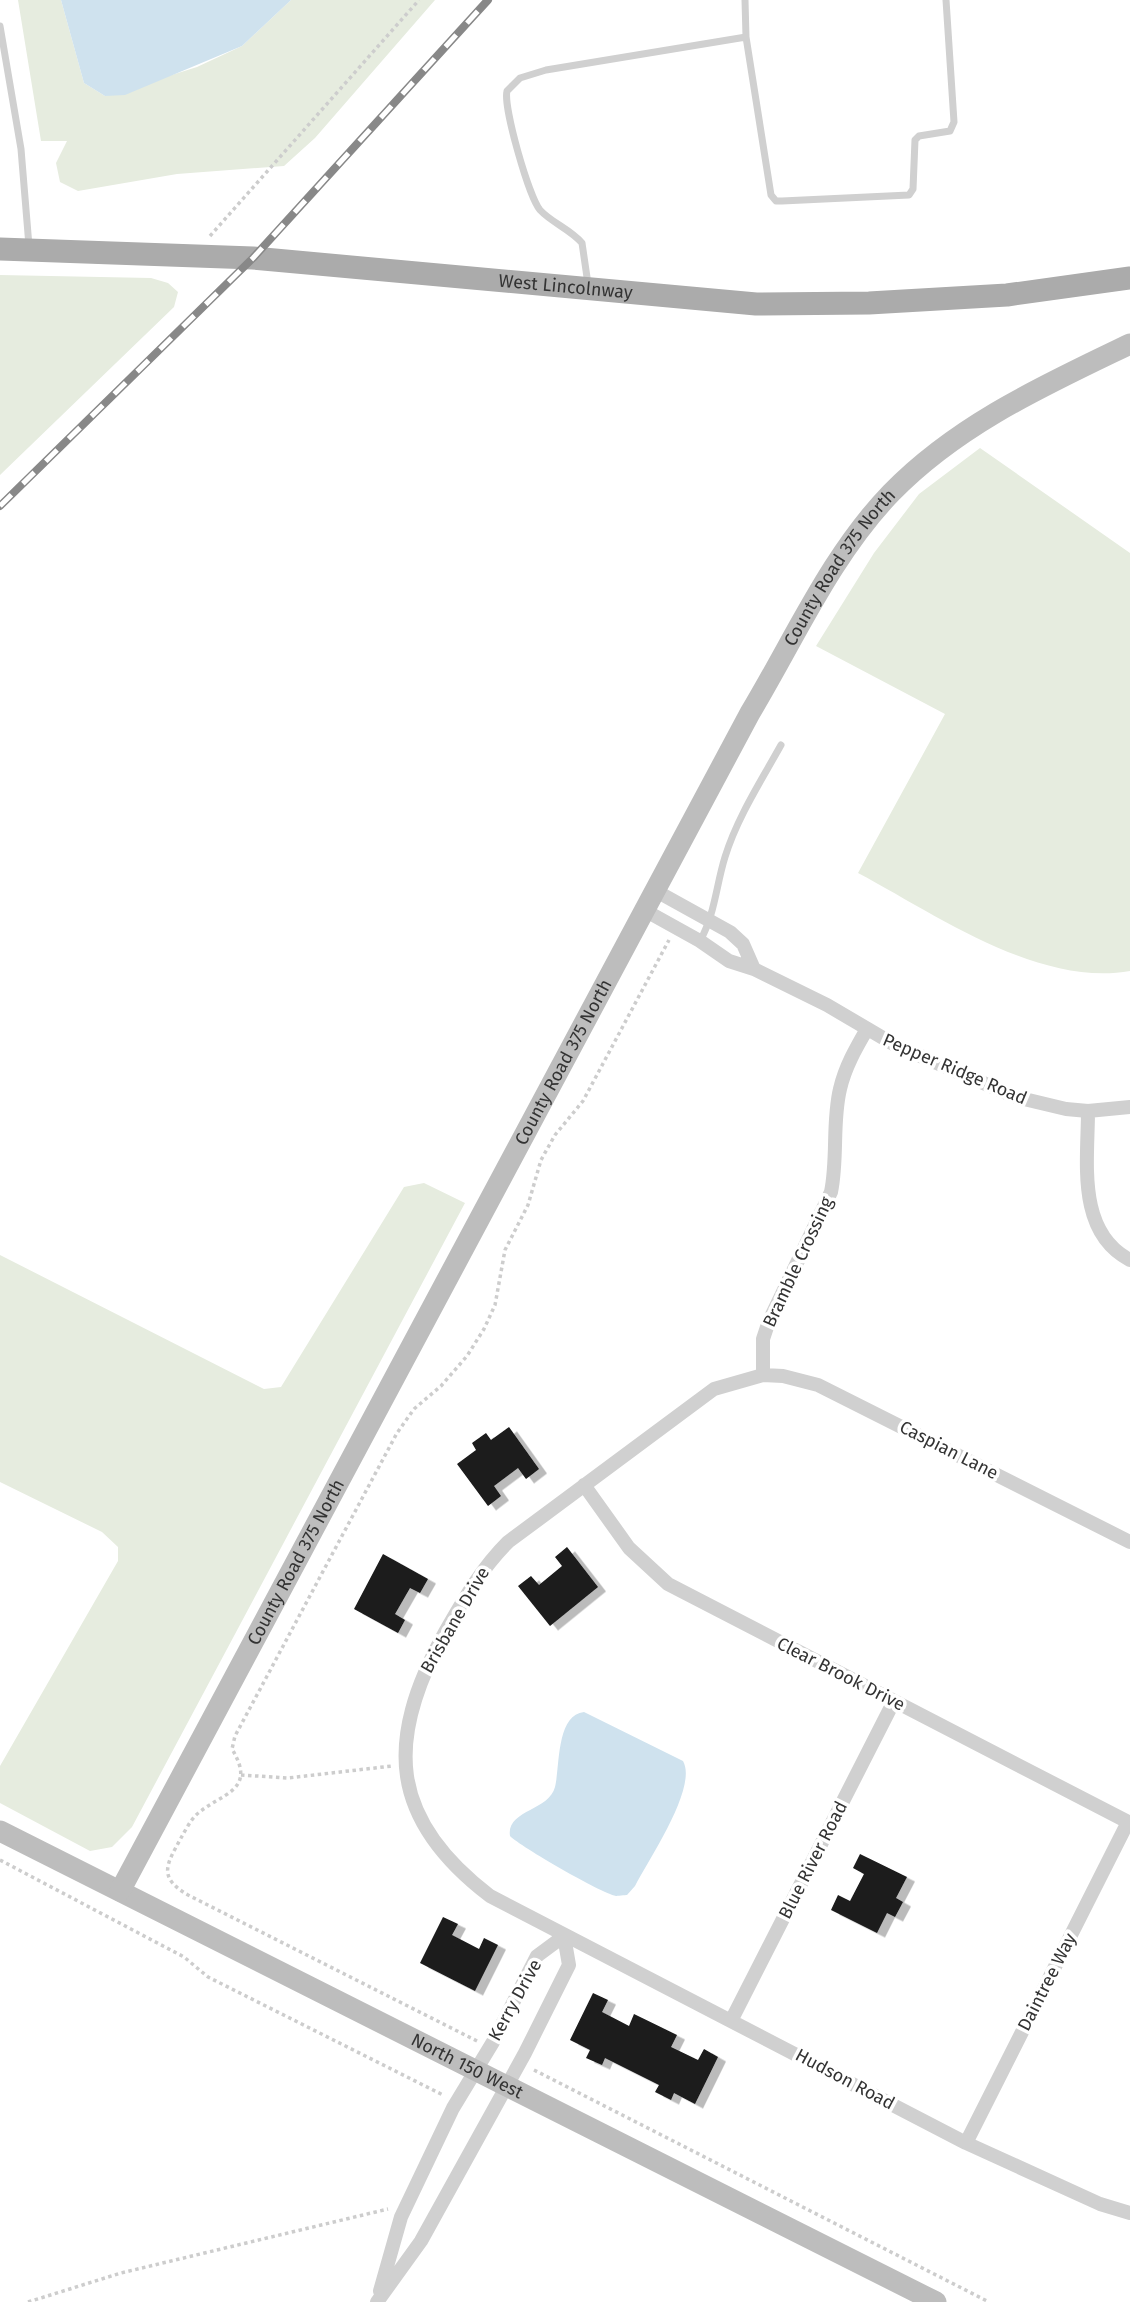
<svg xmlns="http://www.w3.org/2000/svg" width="1130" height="2302" font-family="'Fira Sans',sans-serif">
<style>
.green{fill:#e6ecdf}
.water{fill:#cfe2ee}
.building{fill:#1a1a1a;filter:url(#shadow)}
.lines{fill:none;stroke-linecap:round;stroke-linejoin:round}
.path{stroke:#cdcdcd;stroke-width:3.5;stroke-dasharray:3.5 3.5;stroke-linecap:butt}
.lane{stroke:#d0d0d0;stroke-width:7}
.street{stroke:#d0d0d0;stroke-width:14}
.secondary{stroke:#bdbdbd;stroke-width:21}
.primary{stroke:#ababab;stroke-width:23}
.rail-casing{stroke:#888;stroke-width:8}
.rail{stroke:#fff;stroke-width:5;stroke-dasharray:16;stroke-linecap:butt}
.labels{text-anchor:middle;stroke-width:7;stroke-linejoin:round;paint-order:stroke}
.street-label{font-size:18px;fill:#333;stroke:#fff}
</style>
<defs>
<filter id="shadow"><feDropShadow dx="8" dy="4.5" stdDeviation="0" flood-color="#0004"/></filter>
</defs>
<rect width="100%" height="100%" fill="#fff"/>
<path class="green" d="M18,0H61L84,83L105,96L197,67L242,46L291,0H435L315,138L284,166L177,174L78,191L60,182L56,163L67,141H41Z
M0,275L151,278L168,283L178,292L174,307L0,475Z
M980,448L1130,553V971C1038,987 937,915 858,873L945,714L816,646L874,553L919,494Z
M424,1183L465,1203L132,1827L112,1847L90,1851L0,1803V1766L118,1561V1547L102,1532L0,1482V1255L264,1389L281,1387L404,1187Z"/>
<path class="water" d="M61,0H291L242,46L125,95L105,96L84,83Z
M584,1712L683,1761C698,1787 649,1859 635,1886L627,1895C626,1895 616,1896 616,1896C601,1893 521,1847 510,1836C506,1810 549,1811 555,1787C560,1767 556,1715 584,1712Z"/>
<path class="building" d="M509,1427L539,1469L526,1479L518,1468L494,1486L501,1496L488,1506L457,1464L476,1450L472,1443L486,1433L491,1440Z
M567,1547L598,1587L550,1626L518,1586L531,1576L539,1585L562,1566L555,1557Z
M383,1554L428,1579L420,1593L410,1588L395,1614L405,1620L398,1633L354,1609Z
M860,1854L907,1877L896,1898L903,1902L895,1917L887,1913L877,1933L831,1910L838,1895L850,1901L864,1874L853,1868Z
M443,1917L458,1924L452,1935L479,1949L484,1938L498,1945L475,1991L420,1963Z
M593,1993L608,2000L602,2012L629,2026L634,2014L677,2035L671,2047L698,2060L704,2049L718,2057L695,2104L674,2093L671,2100L655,2092L659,2085L605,2058L602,2065L586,2058L590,2050L570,2040Z"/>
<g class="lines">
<path class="path" d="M210,236L419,0
M241,1775L288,1778L392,1766
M0,1860L184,1957L208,1977L443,2095
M477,2041L188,1895C157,1877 167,1864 181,1838C185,1831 190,1821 196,1815C220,1793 258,1792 232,1749L235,1736L397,1433L414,1409L441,1386L467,1356L484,1329L495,1305L505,1250L528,1205L541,1160L555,1135L583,1101L669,940
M534,2070L989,2302
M28,2302L121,2273L388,2209"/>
<path class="lane" d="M745,0L746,37L771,195L776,201H782L909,195L913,189L915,140L919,136L950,131L954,122L946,0
M0,26L21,149L29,246
M588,284L582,243C570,229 552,223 540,210C529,197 503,107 507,91L520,78L546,70L746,37
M700,941C715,914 716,886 725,857C737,818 761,781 781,745"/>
<path class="street" d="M656,891L730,932L743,944L754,969
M646,911L700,941L729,961L754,969L827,1005L895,1045L1016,1097L1066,1109L1088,1111L1130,1107
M1088,1111C1088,1161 1076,1232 1130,1260
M763,1375V1339L769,1321L831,1192C838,1158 832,1122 840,1089C845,1067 856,1048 867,1029
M584,1485L629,1548L668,1584L1130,1823
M1130,1542L818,1385L783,1376L763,1375L714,1389L508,1542C480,1570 463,1601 444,1634C385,1741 389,1819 490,1896L966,2143L1100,2204L1130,2213
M732,2019L894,1701
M966,2143L1128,1822
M380,2291L401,2217L453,2108L493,2042L537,1956L564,1936
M377,2302L421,2241L525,2053L569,1965L564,1936"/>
<g class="secondary">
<path id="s1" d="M0,1831L936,2302"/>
<path id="s2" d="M120,1891L750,713C794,640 831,555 891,493C958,424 1045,385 1130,344"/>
</g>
<path class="primary" id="s3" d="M0,249L253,258L756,304L869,303L1007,295L1130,278"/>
<g class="rail-casing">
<path id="rail" d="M0,506L253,258L488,0"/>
</g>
<use href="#rail" class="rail"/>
</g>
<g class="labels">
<g class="street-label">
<text dy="6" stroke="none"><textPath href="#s3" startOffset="567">West Lincolnway</textPath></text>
<text dy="6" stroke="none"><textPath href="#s2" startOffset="1507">County Road 375 North</textPath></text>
<text dy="6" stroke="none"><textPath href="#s2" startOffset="940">County Road 375 North</textPath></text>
<text transform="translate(955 1069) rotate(23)" y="6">Pepper Ridge Road</text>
<text transform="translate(798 1262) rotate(-65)" y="6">Bramble Crossing</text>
<text transform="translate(949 1450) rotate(27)" y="6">Caspian Lane</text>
<text dy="6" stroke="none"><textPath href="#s2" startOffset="373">County Road 375 North</textPath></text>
<text transform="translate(455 1620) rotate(-60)" y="6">Brisbane Drive</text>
<text transform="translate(841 1674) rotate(27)" y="6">Clear Brook Drive</text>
<text transform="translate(813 1860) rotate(-63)" y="6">Blue River Road</text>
<text transform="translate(1047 1982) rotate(-63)" y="6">Daintree Way</text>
<text transform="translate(515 2000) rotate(-61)" y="6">Kerry Drive</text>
<text dy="6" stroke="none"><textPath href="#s1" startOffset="523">North 150 West</textPath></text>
<text transform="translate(845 2079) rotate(28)" y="6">Hudson Road</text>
</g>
</g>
</svg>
